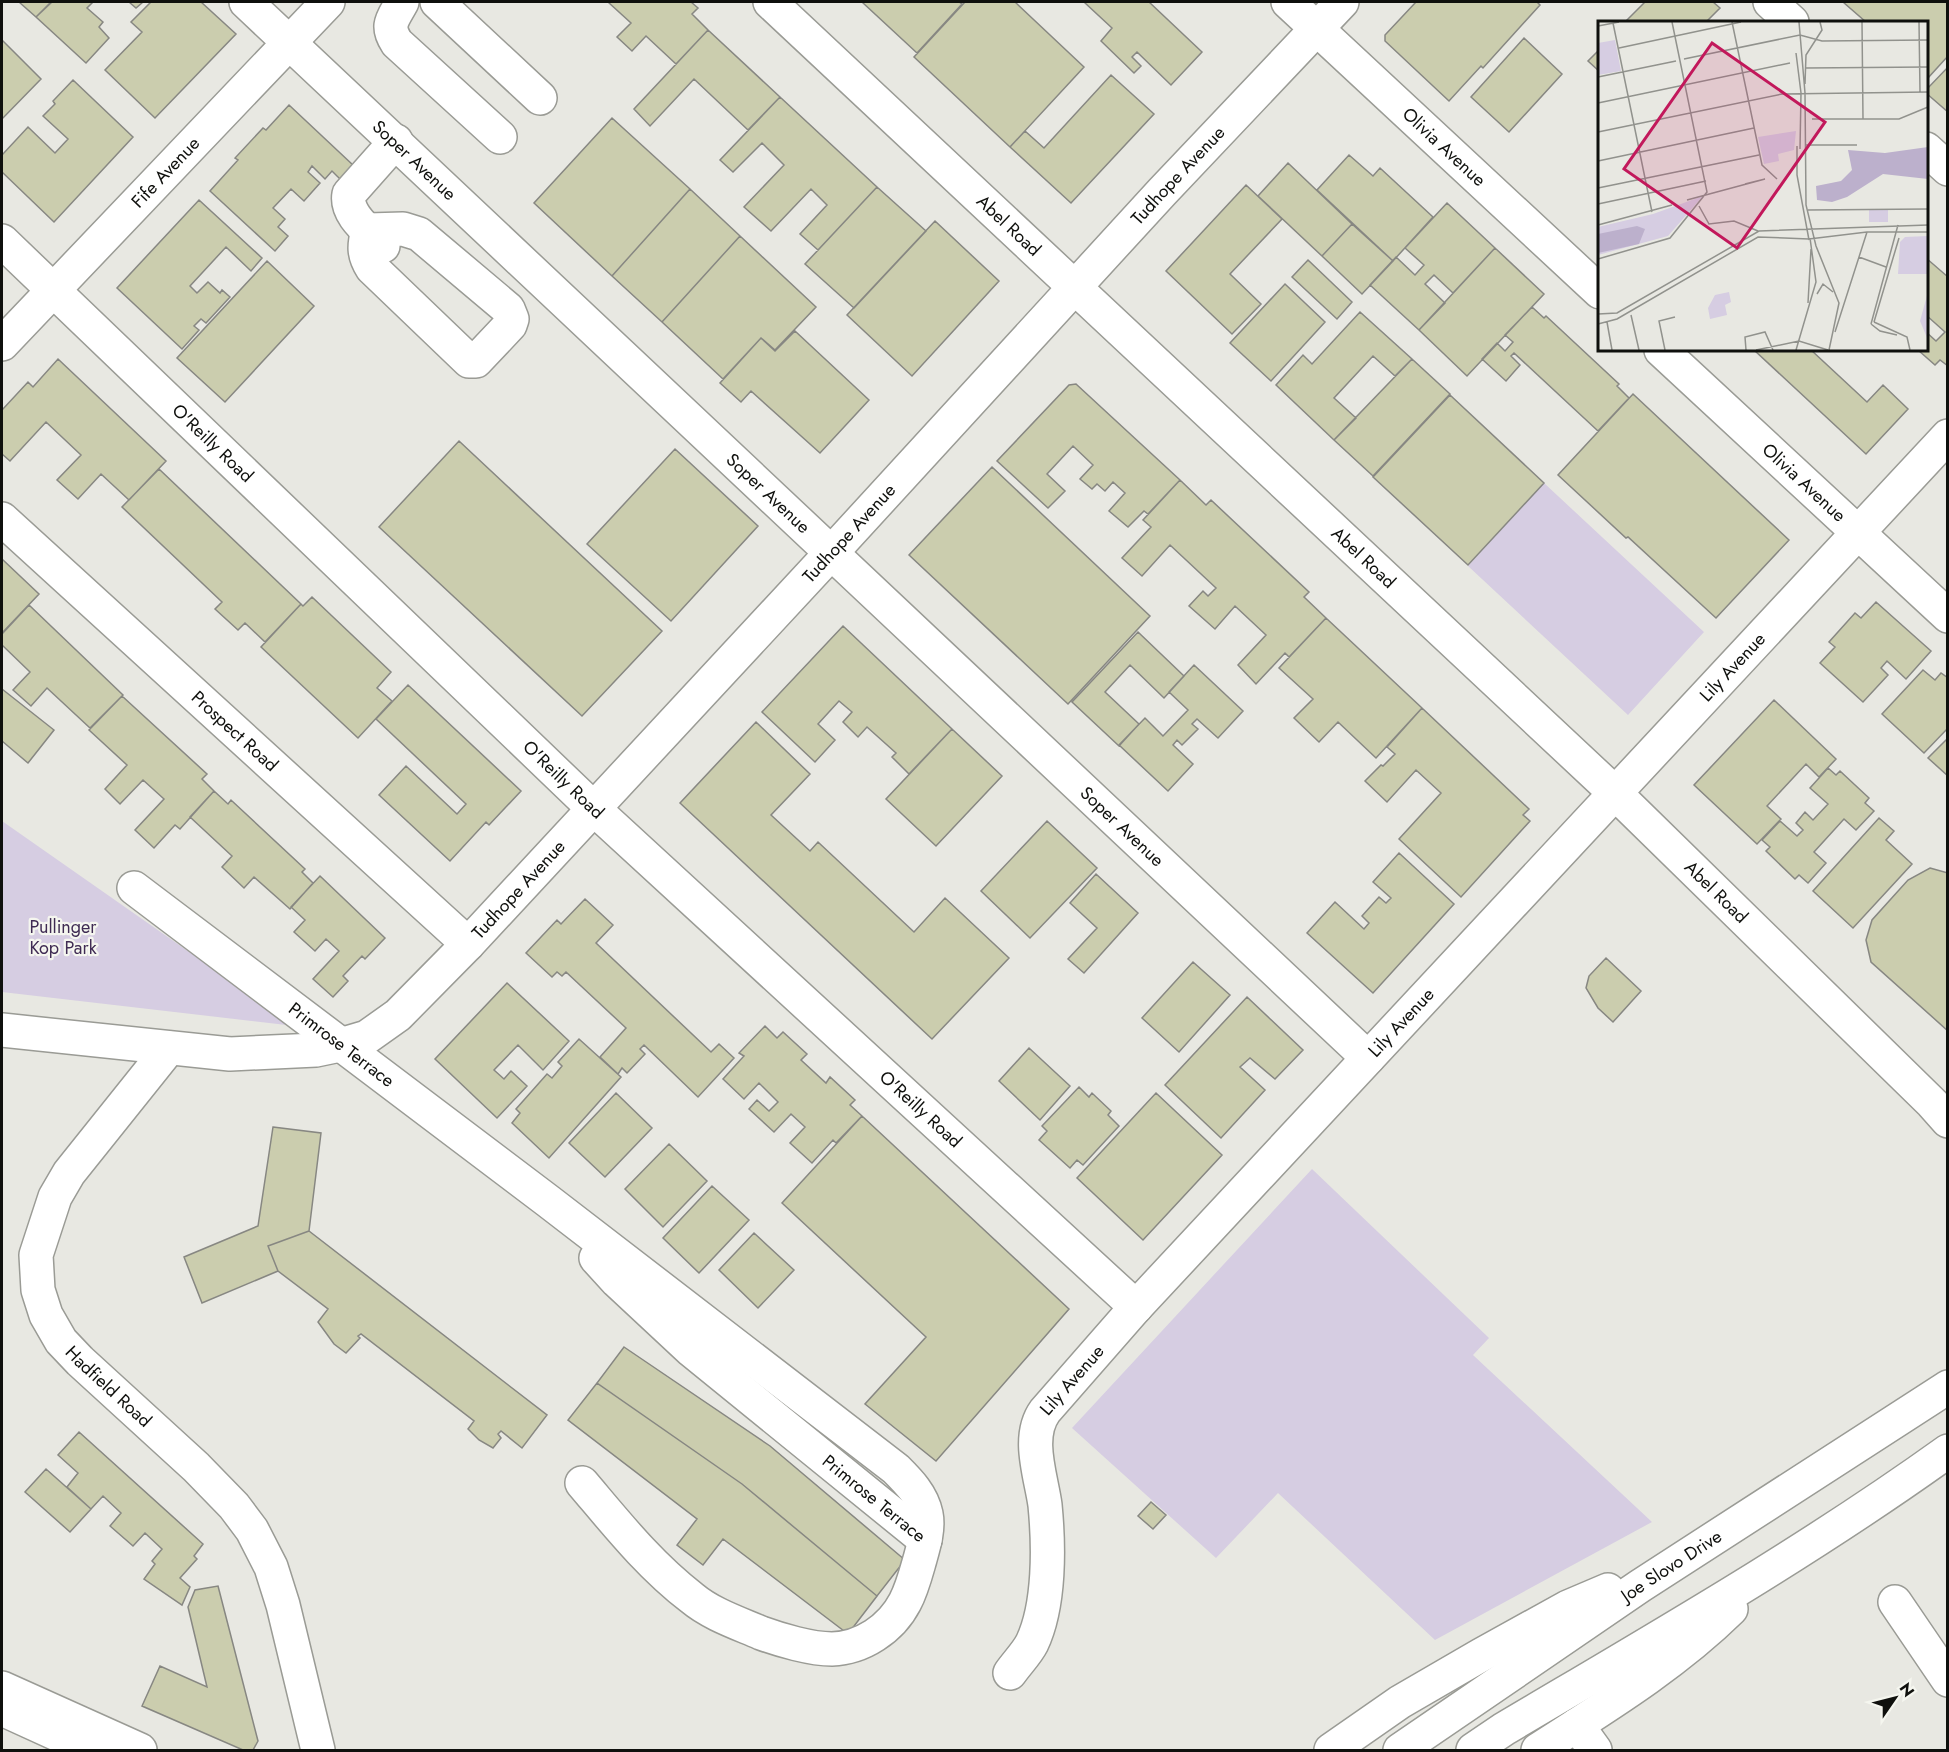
<svg xmlns="http://www.w3.org/2000/svg" width="1949" height="1752" font-family="Jost,sans-serif">
<style>
.green{fill:#d6cde2}
.building{fill:#cbcdae;stroke:#878782;stroke-width:1.5}
.lines{fill:none;stroke-linecap:round;stroke-linejoin:round}
.minor-casing{stroke:#9a9b95;stroke-width:36}
.major-casing{stroke:#9a9b95;stroke-width:36}
.minor{stroke:#fff;stroke-width:33}
.major{stroke:#fff;stroke-width:33}
.labels{text-anchor:middle;stroke-width:4.5;stroke-linejoin:round;paint-order:stroke}
.street-label{font-size:18px;fill:#0f100d;stroke:#f5f6ef}
.park-label{font-size:18px;fill:#3f2b53;stroke:#f5f6ef}
.inset-road{fill:none;stroke:#91928d;stroke-width:1.5}
.view{fill:#c2185b;fill-opacity:0.15;stroke:#c2185b;stroke-width:3}
.inset-edge{fill:none;stroke:#0f100d;stroke-width:3}
</style>
<rect width="100%" height="100%" fill="#e8e8e2"/>
<path class="green" d="M1544,483L1704,632L1628,715L1468,566Z
M2,821L295,1026L2,992Z
M1312,1169L1489,1338L1473,1355L1652,1522L1435,1640L1278,1493L1216,1558L1072,1428Z"/>
<path class="building" d="M19,2H51L36,17Z
M52,2H93L87,8L103,22L99,27L109,38L86,63L36,17Z
M129,2H143L136,8Z
M151,2H201L236,34L155,118L105,70L142,32L131,22Z
M608,2H691L698,8L692,14L708,30L676,64L646,36L632,51L617,37L631,23Z
M862,2H959L962,4L917,53Z
M965,2H1015L1084,67L1010,147L914,57Z
M1084,2H1149L1202,52L1171,85L1137,52L1132,57L1141,66L1134,73L1101,41L1112,28Z
M1416,2H1537L1540,5L1483,68L1481,66L1449,101L1385,41V35Z
M1645,2H1713L1720,8L1706,22H1625Z
M1843,2H1948V56L1927,79L1926,22H1866Z
M708,30L780,97L748,130L694,79L650,126L634,109Z
M1524,38L1562,74L1509,132L1471,97Z
M2,40L41,79L2,119Z
M1600,49V72L1588,61Z
M1948,67V112L1926,93V90Z
M1111,75L1154,114L1071,203L1010,147L1025,131L1044,148Z
M73,80L133,137L54,222L2,172V155L28,127L55,153L68,139L43,116L55,104L53,101Z
M780,97L877,187L818,250L800,234L827,205L811,189L771,231L744,207L784,165L762,143L733,172L720,160Z
M289,105L354,166L341,180L332,171L325,179L312,166L308,172L320,183L304,201L291,189L273,208L285,219L278,227L288,236L275,251L210,191L238,160L235,158L263,128L266,130Z
M612,118L690,189L612,276L534,203Z
M1349,155L1373,176L1380,168L1433,217L1393,261L1317,190Z
M1288,163L1352,224L1322,256L1258,196Z
M1246,185L1282,219L1230,274L1261,304L1232,334L1166,271Z
M877,187L926,231L854,308L805,264Z
M690,189L740,236L662,322L612,276Z
M199,200L262,258L251,271L226,247L190,286L197,293L208,282L220,293L222,290L230,297L206,323L201,319L194,326L199,330L182,349L117,288Z
M1447,203L1495,248L1453,293L1434,275L1425,284L1445,303L1419,330L1370,285L1396,257L1415,275L1424,265L1405,248Z
M935,221L999,281L912,376L847,315Z
M1352,224L1393,261L1362,294L1322,256Z
M740,236L816,307L775,350L761,338L723,379L662,322Z
M1495,248L1544,294L1467,376L1419,330Z
M1926,258L1948,277V366L1940,360L1935,365L1918,350H1926V332L1936,341L1945,332L1926,315Z
M1308,260L1352,302L1337,319L1292,277Z
M267,261L314,306L225,402L177,358Z
M1285,284L1325,322L1271,381L1230,343Z
M1532,307L1544,318L1546,316L1619,384L1617,386L1629,398L1598,431L1514,353L1511,356L1520,365L1506,381L1482,359L1497,343L1505,351L1513,342L1505,335Z
M1360,312L1412,359L1395,376L1373,356L1334,398L1356,418L1334,440L1276,385L1303,355L1312,364Z
M795,331L869,400L820,453L751,391L741,402L720,383L761,338L775,351Z
M1754,350H1811L1867,402L1883,385L1908,409L1866,454Z
M58,359L166,461L129,500L101,474L78,499L57,480L81,455L46,422L10,461L2,454V410L28,382L33,387Z
M1412,359L1450,394L1373,476L1334,440Z
M1076,384L1180,480L1148,514L1144,511L1128,527L1109,511L1125,493L1113,482L1105,491L1097,484L1092,489L1080,479L1093,465L1073,446L1047,474L1065,491L1048,508L997,461L1069,385Z
M1633,394L1789,540L1716,618L1628,537L1626,538L1558,475Z
M1450,395L1544,483L1468,565L1373,477Z
M459,441L662,631L582,716L379,527Z
M675,449L758,526L671,621L587,544Z
M992,467L1150,616L1068,704L909,555Z
M159,469L301,604L265,642L245,623L238,630L215,609L222,602L122,507Z
M1180,480L1206,505L1211,500L1309,592L1304,597L1326,618L1289,657L1285,653L1256,684L1238,665L1266,635L1235,606L1215,629L1189,606L1203,591L1208,596L1216,588L1170,545L1142,576L1122,558L1151,527L1143,520Z
M2,559L39,594L2,633Z
M312,597L391,672L377,688L392,701L358,738L261,647L301,604L303,606Z
M1876,602L1931,651L1906,679L1887,661L1881,668L1888,675L1863,702L1820,663L1835,647L1829,642L1855,613L1861,618Z
M29,605L123,695L90,728L47,688L31,706L13,690L30,672L2,645V634Z
M1326,618L1422,708L1376,758L1338,722L1319,742L1294,718L1313,699L1279,668Z
M843,626L952,729L909,774L892,757L896,753L867,727L858,737L843,722L852,712L839,701L818,724L835,740L815,762L762,712Z
M1138,632L1184,676L1164,698L1130,665L1105,692L1139,724L1119,746L1072,702Z
M1194,665L1243,711L1218,738L1197,719L1192,724L1198,729L1182,745L1177,740L1173,745L1193,764L1168,791L1119,745L1145,718L1163,736L1188,710L1169,692Z
M1923,670L1935,680L1941,673L1948,678V728L1924,753L1882,714Z
M408,685L521,791L489,825L486,822L450,861L379,795L406,766L457,814L466,804L376,719Z
M2,689L54,730L28,763L2,741Z
M122,696L207,774L202,779L214,791L180,829L175,825L154,848L135,830L164,799L143,780L120,804L105,789L127,765L89,730Z
M1774,700L1836,759L1819,777L1806,764L1767,806L1781,819L1757,844L1694,785Z
M1422,708L1529,809L1523,815L1530,821L1461,897L1399,839L1441,793L1416,770L1387,802L1365,781L1381,765L1383,766L1395,754L1387,747Z
M756,722L810,774L771,815L810,851L818,842L914,932L945,898L1009,958L932,1039L680,803Z
M952,729L1002,776L936,846L886,799Z
M1948,738V776L1928,758Z
M1828,768L1836,775L1840,771L1869,798L1865,803L1874,811L1856,830L1844,819L1814,852L1826,863L1808,883L1799,875L1795,879L1766,851L1770,847L1762,840L1780,821L1797,836L1803,830L1796,823L1805,812L1813,820L1828,804L1810,788Z
M214,791L228,804L231,800L305,869L302,872L313,883L290,909L254,877L244,888L222,867L232,856L190,817Z
M1879,818L1894,831L1886,840L1912,864L1853,928L1813,891Z
M1047,821L1097,868L1030,938L981,891Z
M1399,853L1454,904L1373,993L1307,933L1335,902L1364,929L1369,923L1362,916L1379,897L1386,903L1391,898L1373,882Z
M1930,868L1948,873V1031L1871,962L1866,940L1872,920L1908,880Z
M1096,874L1138,913L1084,973L1068,959L1097,928L1070,903Z
M320,876L385,938L365,959L362,956L343,976L348,981L333,997L313,979L339,951L326,939L315,951L294,932L305,920L291,907Z
M585,899L613,925L596,943L711,1052L719,1044L734,1058L698,1097L644,1045L640,1049L645,1054L627,1073L622,1068L618,1074L600,1057L626,1028L566,972L562,976L557,972L552,977L526,953L557,920L561,924Z
M1606,958L1641,991L1613,1022L1598,1008L1586,988L1589,976Z
M1193,962L1230,995L1179,1052L1142,1018Z
M507,983L569,1041L543,1070L518,1045L494,1070L504,1079L511,1071L527,1086L497,1118L435,1059Z
M1247,997L1303,1050L1275,1079L1250,1058L1240,1067L1265,1090L1221,1138L1165,1085Z
M765,1026L777,1038L783,1032L807,1054L801,1060L826,1083L830,1077L855,1100L850,1105L862,1116L836,1143L833,1140L812,1163L790,1143L805,1127L791,1114L774,1132L749,1109L757,1100L769,1111L778,1102L759,1083L744,1099L723,1079L744,1056L739,1053Z
M579,1039L621,1077L549,1158L512,1123L520,1113L516,1109L547,1074L552,1078L562,1066L558,1062Z
M1029,1048L1070,1086L1040,1120L999,1081Z
M1079,1087L1089,1097L1092,1093L1111,1111L1108,1115L1119,1126L1083,1165L1077,1160L1070,1168L1039,1140L1047,1131L1042,1126Z
M616,1093L652,1128L605,1177L569,1143Z
M1156,1093L1222,1155L1143,1240L1077,1178Z
M862,1116L1069,1309L936,1461L865,1404L926,1337L782,1203Z
M273,1127L321,1133L309,1231L268,1246L278,1271L202,1303L184,1257L258,1226Z
M669,1144L707,1181L663,1227L625,1189Z
M712,1186L749,1220L699,1273L663,1238Z
M309,1231L547,1415L522,1448L501,1431L498,1434L501,1438L493,1448L479,1440L468,1429L474,1421L361,1334L358,1336L360,1338L346,1353L334,1344L318,1322L328,1309L278,1271L268,1246Z
M754,1233L794,1270L758,1308L719,1270Z
M624,1347L770,1446L905,1560L877,1596L742,1484L597,1383Z
M597,1383L742,1484L877,1596L848,1634L723,1539L703,1565L677,1545L697,1519L568,1420Z
M79,1432L203,1544L194,1556L197,1559L180,1578L190,1587L182,1605L144,1579L155,1564L152,1561L162,1549L145,1533L133,1546L110,1526L121,1513L103,1496L91,1509L67,1487L78,1473L58,1455Z
M46,1469L91,1509L70,1532L25,1492Z
M1151,1502L1166,1515L1153,1529L1138,1516Z
M218,1586L258,1741L253,1750H243L142,1706L160,1666L207,1687L188,1607L195,1590Z"/>
<g class="lines">
<g class="minor-casing">
<g id="minor">
<path id="s1" d="M246,2L1368,1058"/>
<path d="M402,2C393,19 385,25 397,43L500,137"/>
<path d="M437,2L540,98"/>
<path id="s2" d="M770,2L1615,793L1932,1103L1948,1121"/>
<path id="s3" d="M1288,2L1600,292"/>
<path d="M1770,2L1792,22"/>
<path d="M1926,149L1948,169"/>
<path d="M403,229L419,234L508,309L512,319L510,325L476,361H469L372,268C363,254 364,245 368,230Z"/>
<path id="s4" d="M2,241L594,809L1136,1307"/>
<path d="M383,246C370,232 345,215 349,194L396,141"/>
<path id="s5" d="M2,344L328,2"/>
<path id="s6" d="M1661,350L1948,616"/>
<path id="s7" d="M2,519L468,944"/>
<path id="s8" d="M134,888L548,1201L896,1469C909,1482 922,1495 926,1514C929,1528 924,1545 920,1559C916,1573 912,1589 905,1602C891,1629 862,1648 832,1649C811,1649 780,1640 761,1633C738,1623 711,1614 692,1598C649,1565 616,1523 582,1483"/>
<path id="s9" d="M2,1030L230,1054L316,1050L340,1045L367,1037L398,1015L468,944L832,552L1162,192L1342,2"/>
<path id="s10" d="M169,1048L69,1173L55,1197L36,1255L38,1290L46,1315L61,1341L80,1361L196,1467L234,1506L252,1530L271,1567L283,1605L318,1750"/>
<path id="s11" d="M596,1258L617,1281L691,1350L925,1540"/>
<path d="M1895,1602L1948,1680"/>
<path id="s12" d="M1010,1673C1017,1663 1027,1653 1032,1643C1050,1605 1049,1546 1045,1505C1041,1476 1026,1437 1045,1411L1136,1307L1948,436"/>
<path d="M2,1709L92,1750"/>
<path d="M1577,1725L1595,1750"/>
</g>
</g>
<g class="major-casing">
<g id="major">
<path d="M2,1688L140,1750"/>
<path d="M1331,1750L1400,1702L1481,1655L1568,1607L1608,1590"/>
<path id="s13" d="M1400,1750L1640,1586L1948,1387"/>
<path d="M1473,1750L1504,1729C1654,1640 1806,1553 1948,1451"/>
<path d="M1538,1750C1605,1707 1674,1665 1731,1609"/>
</g>
</g>
<use href="#minor" class="minor"/>
<use href="#major" class="major"/>
</g>
<g class="labels">
<g class="street-label">
<text dy="6" stroke="none"><textPath href="#s3" startOffset="213">Olivia Avenue</textPath></text>
<text dy="6" stroke="none"><textPath href="#s1" startOffset="231">Soper Avenue</textPath></text>
<text dy="6" stroke="none"><textPath href="#s5" startOffset="237">Fife Avenue</textPath></text>
<text dy="6" stroke="none"><textPath href="#s9" startOffset="1552">Tudhope Avenue</textPath></text>
<text dy="6" stroke="none"><textPath href="#s2" startOffset="327">Abel Road</textPath></text>
<text dy="6" stroke="none"><textPath href="#s4" startOffset="292">O'Reilly Road</textPath></text>
<text dy="6" stroke="none"><textPath href="#s6" startOffset="195">Olivia Avenue</textPath></text>
<text dy="6" stroke="none"><textPath href="#s1" startOffset="717">Soper Avenue</textPath></text>
<text dy="6" stroke="none"><textPath href="#s9" startOffset="1066">Tudhope Avenue</textPath></text>
<text dy="6" stroke="none"><textPath href="#s2" startOffset="813">Abel Road</textPath></text>
<text dy="6" stroke="none"><textPath href="#s12" startOffset="1287">Lily Avenue</textPath></text>
<text dy="6" stroke="none"><textPath href="#s7" startOffset="315">Prospect Road</textPath></text>
<text dy="6" stroke="none"><textPath href="#s4" startOffset="778">O'Reilly Road</textPath></text>
<text dy="6" stroke="none"><textPath href="#s1" startOffset="1203">Soper Avenue</textPath></text>
<text dy="6" stroke="none"><textPath href="#s9" startOffset="580">Tudhope Avenue</textPath></text>
<text dy="6" stroke="none"><textPath href="#s2" startOffset="1299">Abel Road</textPath></text>
<text dy="6" stroke="none"><textPath href="#s12" startOffset="801">Lily Avenue</textPath></text>
<text dy="6" stroke="none"><textPath href="#s8" startOffset="260">Primrose Terrace</textPath></text>
<text dy="6" stroke="none"><textPath href="#s4" startOffset="1264">O'Reilly Road</textPath></text>
<text dy="6" stroke="none"><textPath href="#s12" startOffset="315">Lily Avenue</textPath></text>
<text dy="6" stroke="none"><textPath href="#s10" startOffset="406">Hadfield Road</textPath></text>
<text dy="6" stroke="none"><textPath href="#s11" startOffset="368">Primrose Terrace</textPath></text>
<text dy="6" stroke="none"><textPath href="#s13" startOffset="328">Joe Slovo Drive</textPath></text>
</g>
<g class="park-label">
<text x="63" y="933">Pullinger<tspan x="63" dy="21">Kop Park</tspan></text>
</g>
</g>
<g transform="translate(1598 21)">
<rect width="330" height="330" fill="#e8e8e2"/>
<path d="M17,19L23,50L0,54V22ZM198,110L196,129L180,133L181,140L166,143L160,116ZM105,175L70,215L0,234V206L55,193ZM271,189H290V201H271ZM330,215V253H300L302,221L307,216ZM131,271L133,281L127,284L129,294L112,298L110,287L117,274ZM330,271V319L322,300Z" fill="#d6cde2"/>
<path d="M330,126V158L285,153L249,176L234,181L219,179L218,165L243,160L254,149L250,129L287,132ZM39,205L47,208L41,223L0,232V213Z" fill="#bcb0cc"/>
<path class="inset-road" d="M134,1L164,144L179,158M201,1L207,72L208,184L218,225L241,282L231,329M264,1L265,98M321,1L322,71M15,2L54,191M0,5L21,1M21,27L143,1M198,32L203,72L202,128M86,38L202,14L224,20L330,19M208,47L330,46M0,56L78,40M207,63L208,34L224,9L222,1M0,82L192,42M214,98H301L330,86M0,111L184,73L330,71M208,124H259M199,125V154L211,219M0,140L156,107M147,163L167,158M0,167L161,134M89,179L167,158M0,183L108,160M101,185L111,203L136,200L160,210M210,189L330,188M0,204L74,184M261,236L288,246M0,238L72,217L109,171L74,1M219,273L225,263L235,271M210,282L213,228M0,293L19,292L161,210L330,204M33,294L41,329M9,301L14,329M276,301L301,217M276,301L309,316L312,329M0,303L19,298L160,216L211,218L269,211H330M273,303L300,204M273,303L282,310L299,314M237,311L269,211M67,329L61,300L77,296M148,329L147,316L167,311L175,329M158,329L201,320L230,329M198,329L218,261L212,217"/>
<path class="view" d="M114,22L227,101L139,227L26,148Z"/>
<rect width="330" height="330" class="inset-edge"/>
</g>
<rect width="1949" height="1752" fill="none" stroke="#0f100d" stroke-width="6"/>
<g transform="translate(1895 1698) rotate(55)" stroke="#f5f6ef" stroke-width="4.5" paint-order="stroke">
<path d="M0-4.5L10 22L0 15L-10 22Z" fill="#0f100d"/>
<text y="-9" font-size="16" font-weight="bold" text-anchor="middle" fill="#0f100d">N</text>
</g>
</svg>
